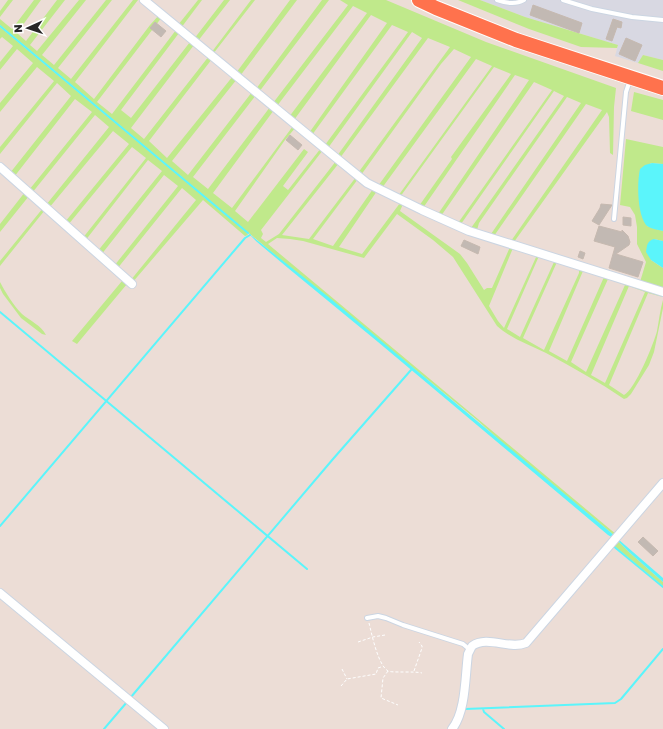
<svg xmlns="http://www.w3.org/2000/svg" width="663" height="729" font-family="'Golos Text',sans-serif">
<style>
.industrial{fill:#d8d8e2}
.green{fill:#c0e98b;fill-rule:evenodd}
.water{fill:#5bf5fb}
.lines{fill:none;stroke-linecap:round;stroke-linejoin:round}
.stream{stroke:#5bf5fb;stroke-width:2}
.building{fill:#c2b9b3;stroke:#c6b9b0}
.lane-casing{stroke:#cbd5e2;stroke-width:6}
.street-casing{stroke:#cbd5e2;stroke-width:10}
.highway-casing{stroke:#fff;stroke-width:16}
.path{stroke:#fff;stroke-width:1;stroke-dasharray:3 2;stroke-linecap:butt}
.lane{stroke:#fff;stroke-width:4}
.street{stroke:#fff;stroke-width:8}
.highway{stroke:#ff724d;stroke-width:14}
</style>
<rect width="100%" height="100%" fill="#ecddd6"/>
<path class="industrial" d="M480,0H663V60L643,55L638,63L615,56L618,45L525,17Z"/>
<path class="green" d="M8,0H13L0,17V11Z
M34,0H41L17,33L26,41L57,0H65L30,45L37,51L79,0H86L42,55L54,65L106,0H112L58,68L71,79L133,0H138L75,82L94,99L150,25L159,15L162,17L97,102L112,114L176,30L179,33L121,110L131,118L190,42L194,45L131,128L144,139L209,56L212,59L149,141L167,158L233,76L237,79L172,161L188,175L252,92L256,95L193,177L208,189L270,107L274,110L213,193L232,208L293,126L296,127L285,140L235,211L248,222L304,149L308,152L283,186L288,190L321,148L323,150L261,230L263,234L261,238L266,242L279,234L336,161L339,163L282,235L309,239L356,177L358,179L313,239L333,246L373,189L377,191L339,247L362,254L400,203L403,204L400,211L460,254L467,263L484,290L487,288H492L510,247L663,295V297L648,293L609,385L624,395C635,390 654,343 657,331C659,320 660,310 663,300V308L654,352L649,365L631,394L627,398L624,399C599,382 572,367 546,353C529,345 510,338 497,326L453,257L433,240L397,214L364,258L303,241L290,239L277,238L268,244L611,530L616,534L615,536L507,447L477,420L298,274L0,25V19L12,29ZM513,248L537,255L504,328L498,321L489,306ZM539,256L554,262L520,337L507,329ZM557,262L579,269V273L544,350L523,338ZM583,271L604,277L567,361L549,351ZM608,279L625,285L586,372L571,362ZM629,286L645,292L605,383L591,375Z
M198,0H202L181,28L178,25Z
M224,0H230L198,41L194,39Z
M251,0H255L213,54L211,53Z
M290,0H297L240,76L236,73Z
M322,0H329L259,92L256,89Z
M340,0H386L486,42L616,88L614,107L613,155L610,153L609,117L607,112L514,242L511,241L602,110L586,104L494,236L491,234L581,103L567,97L479,223L477,230L471,228L564,96L554,91L461,224L458,223L552,90L534,82L441,216L438,214L529,80L515,75L423,208L419,206L452,159L451,157L511,74L494,67L400,197L398,196L492,66L476,59L382,188L378,186L471,57L454,49L441,64L361,175L358,173L450,47L428,38L340,158L337,156L422,38L412,32L328,148L325,145L408,32L392,25L312,135L309,133L387,23L371,15L294,120L289,117L367,13L353,6L277,106L273,103L348,5Z
M458,0H480L525,17L618,45L617,48L581,47L529,29Z
M0,27L246,232L248,235L245,236L203,200L132,283L130,281L196,200L182,188L117,269L114,266L178,186L164,175L101,255L97,252L162,171L148,160L85,241L82,239L146,158L132,147L68,225L65,222L129,144L113,131L49,208L46,205L109,127L95,115L32,193L29,190L92,112L75,99L14,177L10,173L71,96L57,83L0,154V147L54,81L37,67L0,112V103L33,63L17,49L0,70V62L13,46L2,37L0,39Z
M643,55L663,60V71L638,63Z
M634,92L663,100V120L631,111Z
M626,139L663,147V164L651,163L639,175L647,226L663,231V241L654,239L651,260L663,268V289L640,282L646,262L637,244V227L635,215L630,207L620,205Z
M25,192L29,196L0,232V224Z
M43,208L45,210L0,266V261Z
M122,281L127,284L77,344L72,341Z
M0,282C6,293 13,305 22,314C30,321 41,325 46,335L42,334L21,318L3,294L0,288Z
M617,540L630,553L663,582V586L613,545Z"/>
<path class="water" d="M652,163L663,164V231C658,230 648,228 646,225C637,213 637,182 640,169L645,165Z
M248,233L331,299L615,536L613,538L608,535L378,342L288,268L257,242Z
M654,239L663,241V268L651,260L646,252C647,245 647,241 654,239Z
M618,539L663,578V582L630,553L617,540Z"/>
<g class="lines">
<path class="stream" d="M0,26L248,233
M0,312L307,569
M0,526L245,238L250,235
M612,545L663,587
M131,697L333,459L411,370
M465,709L615,703L621,699L663,649
M483,709L484,712L504,729
M104,729L127,702"/>
</g>
<path class="building" d="M533,5L582,23L579,33L530,15Z
M613,19L622,22L621,28L617,27L612,41L606,39Z
M155,22L166,31L161,37L150,28Z
M626,38L642,45L635,61L619,54Z
M290,135L302,145L298,150L286,140Z
M601,204L612,205L599,225L592,221L600,208Z
M623,217L631,218V226L623,225Z
M599,226L622,232V230L628,236L630,242L629,245L616,254L643,262L638,277L609,268L615,247L594,241Z
M464,240L480,247L478,254L461,246Z
M580,251L585,253L583,259L578,257Z
M643,537L658,551L653,556L638,542Z"/>
<g class="lines">
<g class="lane-casing">
<path id="lane" d="M497,0C506,3 515,5 524,0
M563,0L592,9L632,17L663,20
M614,219L626,92L630,80
M367,618L378,616L386,618L403,625L463,644L469,649"/>
</g>
<g class="street-casing">
<path id="street" d="M144,0L335,157L367,183L375,187L422,210L469,231L663,292
M0,167L132,284
M0,593L164,729
M452,729C466,712 465,676 468,654L472,646C488,635 509,650 526,643L663,483"/>
</g>
<g class="highway-casing">
<path id="highway" d="M419,0L436,8L516,40L663,88"/>
</g>
<path class="path" d="M369,623C372,635 378,665 388,671C391,673 415,671 422,673
M358,642L373,637L385,635
M342,669L347,679
M388,671L383,678L381,698L398,705
M414,671L422,648V646L419,642
M341,686L347,679L376,674L378,668L381,667"/>
<use href="#lane" class="lane"/>
<use href="#street" class="street"/>
<use href="#highway" class="highway"/>
</g>
<g transform="translate(28 28) rotate(267)" stroke="#ffffff" stroke-width="3" paint-order="stroke">
<path d="M0-3L7 15L0 10L-7 15Z" fill="#272727"/>
<text y="-6" font-size="11" font-weight="bold" text-anchor="middle" fill="#272727">N</text>
</g>
</svg>
